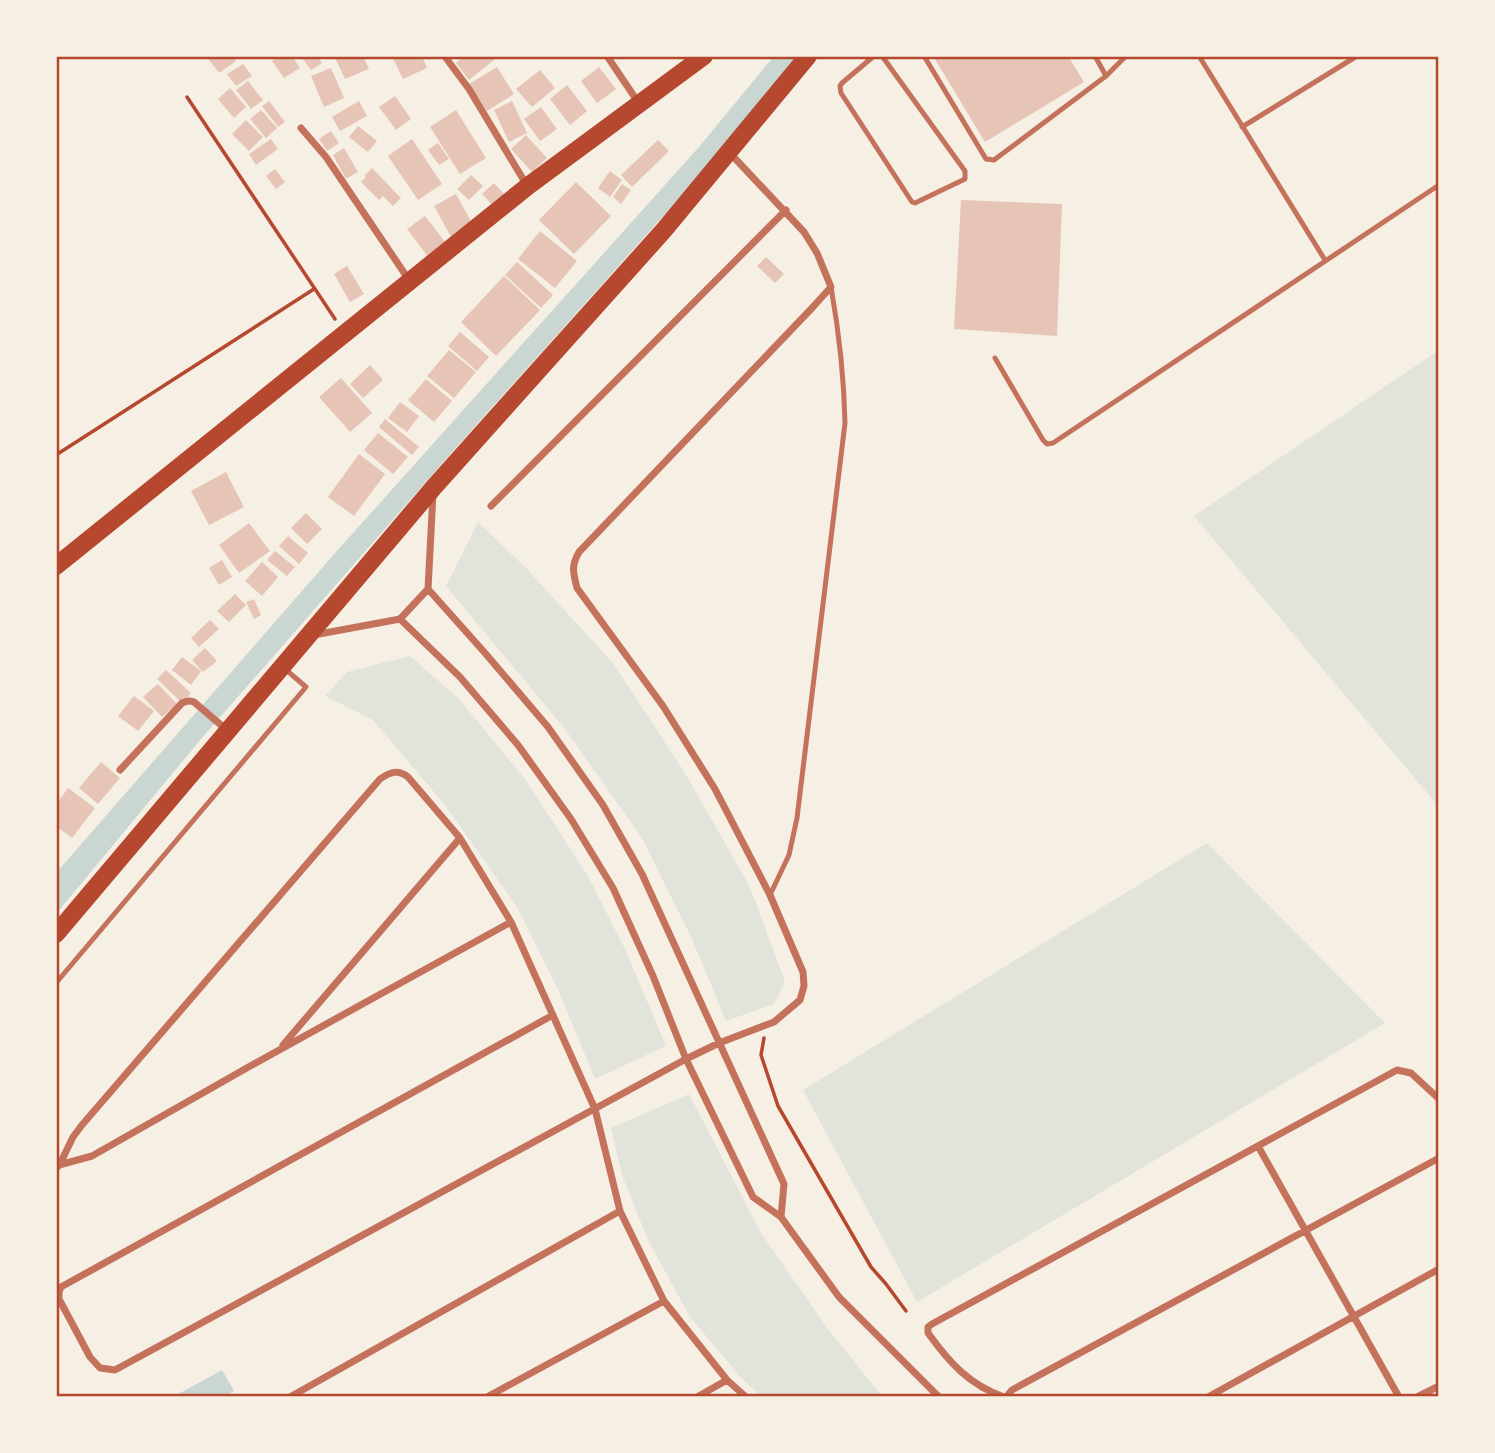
<svg xmlns="http://www.w3.org/2000/svg" width="1495" height="1453" font-family="Roboto,sans-serif">
<style>
.green{fill:#e2e4dc}
.water{fill:#c9d6d2}
.building{fill:#e6c5b7}
.lines{fill:none;stroke-linecap:round;stroke-linejoin:round}
.path{stroke:#b5482f;stroke-width:3.5}
.service{stroke:#c5725c;stroke-width:5}
.minor{stroke:#c5725c;stroke-width:7}
.primary{stroke:#b5482f;stroke-width:18}
.neatline{fill:none;stroke:#b5482f;stroke-width:2.5}
</style>
<rect width="100%" height="100%" fill="#f6efe4"/>
<path class="green" d="M1439,350V807L1194,516Z
M478,522L526,568L613,663L685,773L750,887L785,982L774,1004L726,1021L692,939L642,838L565,729L446,586Z
M410,656L458,698L525,779L588,876L625,949L666,1046L595,1079L560,994L517,907L445,805L373,720L325,696L347,672Z
M1207,843L1385,1023L917,1302L803,1090Z
M689,1094L761,1233L828,1329L881,1395L877,1397H763L744,1381L690,1317L647,1238L622,1175L611,1128Z"/>
<path class="water" d="M774,56H801L715,158L452,452L201,739L56,914V873L336,552L699,147Z
M222,1370L234,1391L224,1397H173Z"/>
<path class="building" d="M206,56H233L236,61L219,73Z
M278,56H292L300,68L284,78L272,61Z
M301,56H317L322,63L311,70Z
M334,56H363L369,69L345,79Z
M392,56H422L427,68L403,79Z
M464,56H491L494,60L469,80L456,63Z
M933,56H1068L1084,82L985,142Z
M243,64L252,76L236,86L227,74Z
M497,67L514,94L487,111L469,84Z
M599,67L616,89L597,103L581,81Z
M331,68L344,98L324,107L311,76Z
M540,70L555,88L532,107L516,89Z
M248,81L263,100L251,109L236,90Z
M567,85L587,111L570,125L550,99Z
M230,88L246,107L234,118L218,99Z
M395,96L411,119L396,130L379,107Z
M269,101L285,122L278,127L262,106Z
M359,101L367,116L340,131L332,117Z
M512,101L527,133L509,142L494,110Z
M541,107L557,129L540,141L524,119Z
M261,110L277,128L266,138L250,119Z
M456,110L486,158L460,174L430,127Z
M246,120L263,137L249,151L232,134Z
M358,126L377,141L368,152L349,137Z
M331,131L339,143L327,151L319,139Z
M526,135L547,158L532,172L511,149Z
M271,139L278,149L256,165L249,154Z
M412,139L442,184L418,200L388,156Z
M658,140L669,151L632,187L621,175Z
M438,143L449,159L439,165L428,150Z
M344,148L358,172L346,179L333,155Z
M372,168L401,198L393,206L383,196L379,200L361,182L366,177L364,176Z
M275,169L285,182L276,189L266,176Z
M610,171L622,180L610,197L598,188Z
M471,175L483,186L469,200L457,189Z
M576,182L611,216L574,254L539,220Z
M494,183L507,197L495,208L482,194Z
M622,184L631,190L621,204L613,197Z
M456,194L473,225L451,237L434,206Z
M961,200L1062,204L1057,336L954,329Z
M425,216L450,248L432,262L407,229Z
M540,231L577,261L555,288L518,259Z
M766,257L784,274L775,283L757,266Z
M517,262L553,295L541,308L505,275Z
M347,266L364,294L350,302L334,274Z
M504,276L540,310L496,356L461,322Z
M460,332L489,357L477,371L448,346Z
M449,350L476,372L454,398L427,376Z
M370,365L383,380L363,398L350,384Z
M341,378L372,413L350,432L319,397Z
M426,379L452,401L434,422L408,400Z
M400,402L419,416L407,432L388,418Z
M385,419L419,447L412,455L379,427Z
M378,433L408,457L393,474L364,450Z
M359,454L385,474L354,516L328,497Z
M226,472L244,507L209,525L191,491Z
M306,513L322,529L307,544L291,528Z
M249,523L270,551L239,573L219,545Z
M288,536L308,553L299,564L279,546Z
M275,551L295,567L287,576L267,560Z
M222,560L232,577L219,585L209,568Z
M262,562L278,577L262,596L245,581Z
M235,594L246,605L229,622L217,611Z
M254,599L261,615L254,619L246,602Z
M210,620L219,629L199,647L191,638Z
M205,648L217,661L203,672L192,660Z
M182,657L201,671L191,685L172,670Z
M166,670L191,693L182,703L157,679Z
M158,684L177,704L162,717L143,697Z
M134,696L154,711L138,731L118,716Z
M101,762L120,778L98,804L79,788Z
M68,788L95,808L72,838L56,826V805Z"/>
<g class="lines">
<path class="path" d="M187,97L335,319
M56,455L314,289
M764,1038L761,1055L778,1106L871,1267L886,1284L906,1311"/>
<path class="service" d="M874,56L842,83L840,86L841,93L912,202L915,203L965,179V171L882,56
M924,56L986,159L994,160L1106,76L1126,56
M1095,56L1106,76
M1199,56L1325,260
M1242,127L1357,56
M995,358L1043,440L1047,444L1053,443L1439,185
M770,895L789,855L797,818L845,423C844,377 839,332 831,287
M56,983L306,687L285,669"/>
<path class="minor" d="M607,56L638,102
M446,58L469,89L523,179L528,186
M301,128L326,157L409,280
M433,494L428,589L485,653L548,727L603,805L642,874L784,1184L781,1217
M491,506L786,210
M400,619L428,589
M314,635L400,619L460,677L518,745L571,819L613,888L653,976L686,1059L753,1197L781,1217L839,1297L939,1397
M120,770L182,703C187,701 189,700 194,702L228,731
M553,1015L61,1287L59,1292V1299L90,1357L100,1368L115,1370L686,1059L719,1043L774,1022L800,1000L804,986L803,972L770,895L715,789L663,706L577,588C573,572 571,566 579,552L812,308L831,287L817,253L804,232L729,152
M283,1045L460,838
M1258,1146L1399,1397
M59,1165L92,1156L252,1065L511,922
M59,1166L73,1137L82,1125L380,779C390,772 398,769 408,777L460,838L511,922L595,1109L620,1211L664,1301L727,1380L746,1397
M290,1397L620,1211
M487,1397L664,1301
M697,1397L727,1380
M1004,1397C969,1385 949,1362 928,1333V1327L932,1324L1397,1070L1411,1073L1438,1098
M1006,1397L1012,1390L1439,1158
M1208,1397L1439,1269
M1417,1397L1439,1386"/>
<path class="primary" d="M56,566L528,186L704,56
M56,934L434,487L664,230L808,56"/>
</g>
<rect width="1495" height="1453" fill="none" stroke="#f6efe4" stroke-width="116"/>
<rect x="58" y="58" width="1379" height="1337" class="neatline"/>
</svg>
